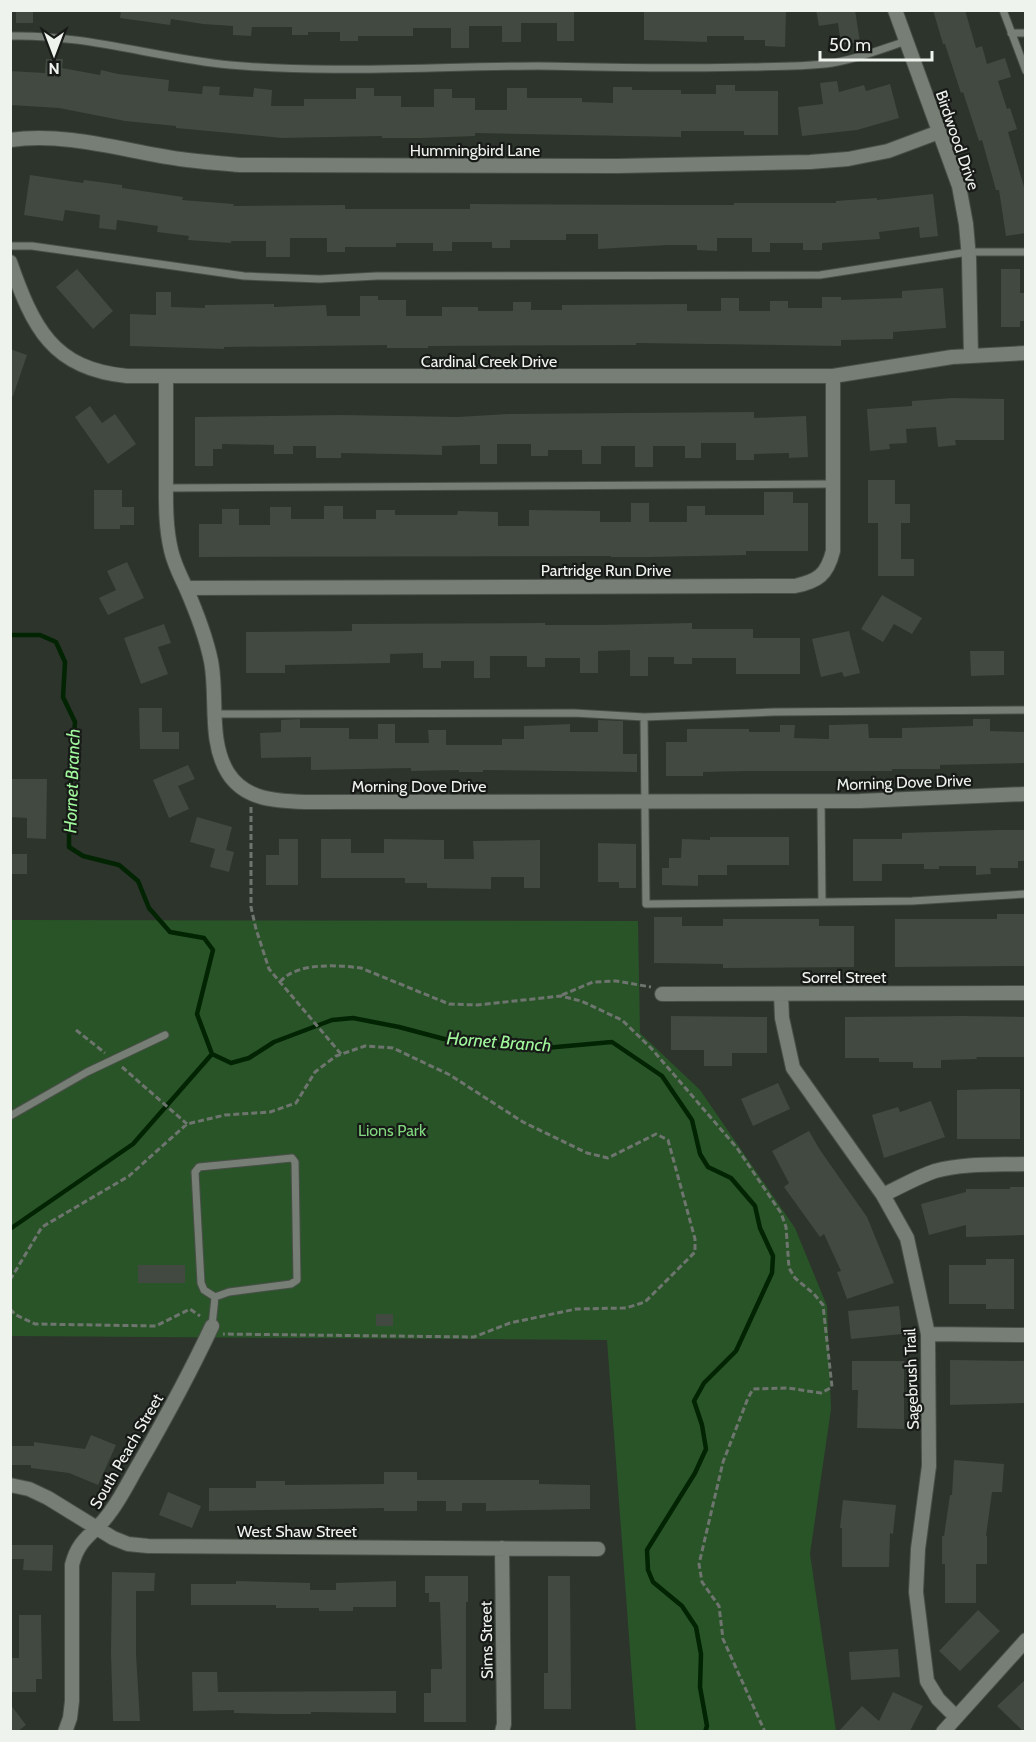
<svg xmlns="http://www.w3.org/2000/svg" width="1036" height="1742" font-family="Cabin,sans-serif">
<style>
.green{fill:#295428}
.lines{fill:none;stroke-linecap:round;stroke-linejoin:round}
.stream{stroke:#022403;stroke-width:4.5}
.building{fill:#414940}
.service-casing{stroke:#494f48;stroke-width:9}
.minor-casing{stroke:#494f48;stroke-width:16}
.path{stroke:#6e756e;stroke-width:3;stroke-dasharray:6 3;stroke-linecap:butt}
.service{stroke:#767e75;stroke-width:7}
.minor{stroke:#767e75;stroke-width:14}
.labels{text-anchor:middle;stroke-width:4.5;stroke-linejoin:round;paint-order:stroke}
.street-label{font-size:16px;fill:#eef3ee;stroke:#171a17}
.park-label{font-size:16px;fill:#82d87e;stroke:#171a17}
.water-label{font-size:18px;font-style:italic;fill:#a0f79c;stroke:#171a17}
</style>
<rect width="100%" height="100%" fill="#2c342c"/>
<path class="green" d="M11,920L638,921L640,1033L700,1090L795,1228L827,1306L831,1409L810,1554L836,1731H636L607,1340L11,1336Z"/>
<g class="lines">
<path class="stream" d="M10,635H40L56,642L65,662L63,697L75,722L69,809V847L83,856L119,865L138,881L149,908L170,932L204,938L213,950L197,1014L212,1054L231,1063L249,1058L274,1042L332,1020L353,1018L399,1027L448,1040L545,1048L612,1042L662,1076L692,1120L700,1154L708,1167L731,1178L755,1206L760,1228L773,1256L772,1273L736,1351L704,1383L694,1401L702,1425L706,1449L695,1473L647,1550L648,1570L653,1582L682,1606L696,1627L701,1654L700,1687L707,1726L705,1732
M10,1229L133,1144L212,1054"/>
</g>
<path class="building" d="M16,10H33V23H16Z
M121,10H574V41H557V23H521V42H502V26H469V48H451V28H413V36H358V41H340V32H308V35H292V27H252L251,36L233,35V26L203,24L171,19L170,25L120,18Z
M644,10H786L785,47L765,46V40H744V36H707V42L644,40Z
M816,10H855L860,42L841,45L838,23L819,26Z
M933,10H965L976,48L982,46L987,64L1005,58L1011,77L998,81L1007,109L1010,108L1017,129L1008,132L1026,194V233L1006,236L999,190H996L982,140L979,141L963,92L961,93L945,44H943Z
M46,59H63L62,68L100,75L101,70L118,74L169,80L168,91L202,94L203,86L220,87L219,95L253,97L254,88L272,90L271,106H304V99H356V88H374V96H401V107H434V89H452V98H475V110H507V88H527V98H582V102L613,103V87H632V90H681V94H716V85H735V91H778V135H744V131H681V137L475,133V136L422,138H382V136L282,138L176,128V126L125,121L59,108L10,105V71L45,73Z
M837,81L839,92L864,85L866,91L890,84L899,118L857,130L802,136L798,107L823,104L820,83Z
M30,175L83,183L84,180L122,185V188L183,197L182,200L234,204L233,206L345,205V209H470V204L679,205H734V203H836V201L877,198V200L933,194L938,236L920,238L919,227L879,232L880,239L822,243V250H803V243H770V252H752V238H717V251L697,250V245H668L598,249V234H566V240H510V248H492V242H452V251H433V243H396V247H345V252H327V238H290V257H266V241H231V243L188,240L189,236L157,232L158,226L117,220L116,230L99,228L100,215L65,210L63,221L24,215Z
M77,269L113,311L93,329L56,287Z
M1001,269H1020V293H1026V321H1020V327H1001Z
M943,288L946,328L893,332V339L841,340V346L636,343V345L428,346V348H387V345L224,347V349L130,346V314L156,315V292H171V307L205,308V305L274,304V307L326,305L327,316H360V296H378V300H406V316H442V307H478V311H513V302H531V310H562V305L687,304V311H721V298H739V311H770V301H788V308H822V297H841V300L902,298V291Z
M10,349L27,355L13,396H10Z
M952,398L1004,399V440H955L956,445L938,447L936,427L906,429L907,443L889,444L890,449L870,451L867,409L912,406V401Z
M90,406L102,423L115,414L136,444L108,464L75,417Z
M754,412V418L806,416L808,457L789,458V453L754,454V460H736V443H701V458H685V446H653V467H635V446H601V464H582V450H548V456H531V444H497V464H480V445L442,446V455L341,453V458H316V446H293V454H274V445L222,444V449H213V466H195V417L341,415L458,417L508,414Z
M868,480H895V504H910V523H901V559H914V576H878V523H868Z
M94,490H122V507H134V525H120V529H94Z
M764,492H793V503H808V551H746V555L649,557H611V556L199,557V524H222V509H239V525H270V507H291V519H324V506H343V519H376V510H395V515H457L458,511L498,512V526H529V510L600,511V522H631V503H649V522H687V506H705V515H764Z
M127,562L144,598L108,615L99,598L116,590L107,571Z
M882,595L922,618L912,634L894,624L883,642L861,629Z
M545,623V625H598L692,623V629H753V638H800V674H736V658H692V664H674V657H648V676H630V650L598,651V673H580V658H545V667H527V656H490V678H474V661H441V668H423V653L390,654V663L285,665V673H246V632L352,631V624Z
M164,624L171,643L158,647L168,674L141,684L124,638Z
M849,631L860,673L844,677L842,672L821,677L812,639Z
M970,651H1004V675L971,676Z
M139,708H162V732H179V749H140Z
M300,719V728H349V739H378V724H395V743H429L428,730H446V745H502V739H524V726L570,724V732H598V720L623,721V754H637V772L483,770V772H459V770L411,771V768L311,770V757L261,758L260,733L281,732V720Z
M973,719H990V731L1026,732V763L940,765V769H892V771H749L703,772V776H666V742H687V729H749V732H780V725H795L794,738L829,739V725L868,724L869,738H902V728L973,726Z
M188,765L195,779L178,786L189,809L169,818L153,780Z
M10,779H47L46,839L27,838V818L10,817Z
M197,817L232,827L226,850L234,852L229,872L210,867L215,849L190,842Z
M1000,830H1026V861H1018V868H990L991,874L976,875V866H939V869H924V864H882V881H853V839H902V833Z
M710,837H789V865H727V875H698V886L662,885V868H669V858H681L682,839L710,840Z
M279,839H298V885H266V855H279Z
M321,839H351V853H384V839L444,840V859H474L473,841L540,840V888H524V877H491V889L427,888V883H405V878H321Z
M598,843L636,844V888H619V882H598Z
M10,854H27V874H10Z
M997,914H1025V966L895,967V919H997Z
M654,917H682V926H723V919H819V926H854V967L723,968V964L654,963Z
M671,1016L767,1017V1053H732V1066H704V1050H671Z
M963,1016L1026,1017V1057H976L977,1059L941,1060V1068H913V1062H879V1058H845V1017Z
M778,1083L790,1109L753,1126L741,1099Z
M992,1089H1020V1139H957V1090Z
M931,1101L945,1137L884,1158L872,1115L898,1107L900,1112Z
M809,1131L820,1150L867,1217L894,1283L847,1299L837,1272L841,1271L824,1234L820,1237L784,1187L789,1183L772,1151Z
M1010,1187H1026V1235L966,1237V1225L929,1235L921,1204L966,1192V1189H1010Z
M986,1259H1014V1309H986V1304H949V1265H986Z
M138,1265H185V1283H138Z
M899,1306L902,1334L851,1339L848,1311Z
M376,1314H393V1326H376Z
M950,1360L1026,1361V1403L950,1405Z
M852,1361H904V1429L857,1428L858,1390H852Z
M91,1435L116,1445L98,1485L69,1473L31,1468V1465H10V1446H34V1442L85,1449Z
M954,1460L1004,1464L1002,1492H992L986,1536H987V1564H976V1603H945V1564H942V1536H944L950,1495H952Z
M384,1472H417V1480H539V1484L590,1485V1509L486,1511V1503H462V1511H446V1501H417V1511H384V1508L209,1511V1488H256V1481H285V1485L384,1484Z
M168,1492L201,1506L192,1528L159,1515Z
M843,1500L896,1505L893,1534L890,1533L889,1567H842V1528H840Z
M10,1545H53L52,1571L23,1570L24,1559H10Z
M112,1572L155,1573L154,1591H136V1654L140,1721H113L111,1654Z
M425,1576H468V1602H466V1722H424V1693H431V1669H442L440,1602H429V1593H425Z
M548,1576H570L571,1709H544V1673H548Z
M236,1581L310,1583V1590H336V1583L396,1581V1607H353V1611H319V1608H276V1605H191V1584H236Z
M978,1610L1000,1631L960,1671L939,1651Z
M19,1615H41L42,1679H36V1692H10V1658H19Z
M898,1649L900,1677L851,1680L849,1652Z
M192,1672H217L218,1692L396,1691V1713L311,1712V1714H276L234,1713V1710L193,1711Z
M1026,1679V1731H1023L997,1706Z
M893,1692L923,1706L910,1731H839L862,1706L879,1721Z
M10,1704L26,1725L18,1731H10Z"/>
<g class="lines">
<g class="service-casing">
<path id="service" d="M1003,10L1026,71
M1011,33H1026
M10,36C84,34 157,58 230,65C332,74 436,66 538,66C609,67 680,69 751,67C777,66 806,67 832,63C857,59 882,49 906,41
M10,246H32L244,276L320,279L377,276L820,275L968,252H1026
M166,488L833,484
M215,714L574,713L644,717L774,712L1026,710
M644,717L646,904L912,901L1026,894
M821,801L822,901
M10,1116L87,1072L165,1035
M212,1326L215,1297L229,1292L291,1284L297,1280L295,1162L292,1158L199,1167L195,1172L201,1283L204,1290L215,1297"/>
</g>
<g class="minor-casing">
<path id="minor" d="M895,10L959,186L966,224L969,258L971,356
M10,140C68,132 124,151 180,159C200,162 220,163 240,165L617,166L810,162L848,159L888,151L939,132
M10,262C33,327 52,369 127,376H833L952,357L1026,353
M166,377C166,409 166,441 166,473C166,499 165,525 171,550C174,564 180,575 186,588C196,611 206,637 211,661C218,697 208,741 228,773C245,800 276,801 305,802L860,801L1026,794
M186,588L795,586C818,581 827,575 833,551V376
M662,994L1026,993
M781,994L782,1018L793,1068L883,1195L907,1238L928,1334L929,1466L918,1549L916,1592L927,1681L938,1699L956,1717
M883,1195C900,1187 917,1177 935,1171C964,1163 995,1165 1026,1164
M928,1334L1026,1335
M10,1485L29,1489L48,1498L113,1538L128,1544L148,1546L598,1549
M502,1548L504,1724L502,1732
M65,1732L70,1718L72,1701V1565C79,1536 96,1534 111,1511C122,1496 130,1479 139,1464C165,1419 190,1373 212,1326
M943,1732L1026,1640"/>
</g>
<path class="path" d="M251,807V907L256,929L269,969L341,1054
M280,982C296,962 338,965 361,968L449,1004L477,1005L561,996L581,1001L622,1020L651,1048L737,1148L781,1213L786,1227L789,1268L795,1278L814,1294L823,1305L832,1387L821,1393L788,1388L753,1389L748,1398L723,1462L699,1564L702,1582L719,1606L723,1639L765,1732
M562,995L593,982L616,981L651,987
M76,1030L105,1053
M122,1067L187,1124
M10,1280L42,1227L129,1176L187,1124L225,1115L270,1112L296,1103L315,1072L336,1056L365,1046L393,1048L450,1075L523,1122L587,1153L608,1158L656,1134L668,1140L695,1239V1252L645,1302L626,1308L576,1309L510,1323L474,1337L223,1334
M10,1309L16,1315L35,1324L156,1326L190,1309L200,1316"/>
<use href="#service" class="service"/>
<use href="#minor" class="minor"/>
</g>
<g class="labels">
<g class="street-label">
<text transform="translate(958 140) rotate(71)" y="6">Birdwood Drive</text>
<text x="475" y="156">Hummingbird Lane</text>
<text x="489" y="367">Cardinal Creek Drive</text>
<text x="606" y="576">Partridge Run Drive</text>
<text transform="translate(904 782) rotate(-2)" y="6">Morning Dove Drive</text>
<text x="419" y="792">Morning Dove Drive</text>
<text x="844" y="983">Sorrel Street</text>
<text transform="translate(911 1379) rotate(-92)" y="6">Sagebrush Trail</text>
<text transform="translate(126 1451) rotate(-60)" y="6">South Peach Street</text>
<text x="297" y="1537">West Shaw Street</text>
<text transform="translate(486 1640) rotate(-91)" y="6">Sims Street</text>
</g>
<g class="park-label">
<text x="392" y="1136">Lions Park</text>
</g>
<g class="water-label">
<text transform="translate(72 781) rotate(-88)" y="6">Hornet Branch</text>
<text transform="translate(499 1042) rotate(4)" y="6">Hornet Branch</text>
</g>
</g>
<rect width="1036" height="1742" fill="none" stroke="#eef3ee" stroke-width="24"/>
<g transform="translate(54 54) rotate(180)" stroke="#171a17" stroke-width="4.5" paint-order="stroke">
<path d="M0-4.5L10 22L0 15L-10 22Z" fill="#eef3ee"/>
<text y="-9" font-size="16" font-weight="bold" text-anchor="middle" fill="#eef3ee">N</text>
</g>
<path d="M820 51v9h112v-9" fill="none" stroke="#eef3ee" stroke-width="3"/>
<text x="829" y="51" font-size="18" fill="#eef3ee" stroke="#171a17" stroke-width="4.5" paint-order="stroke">50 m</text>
</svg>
